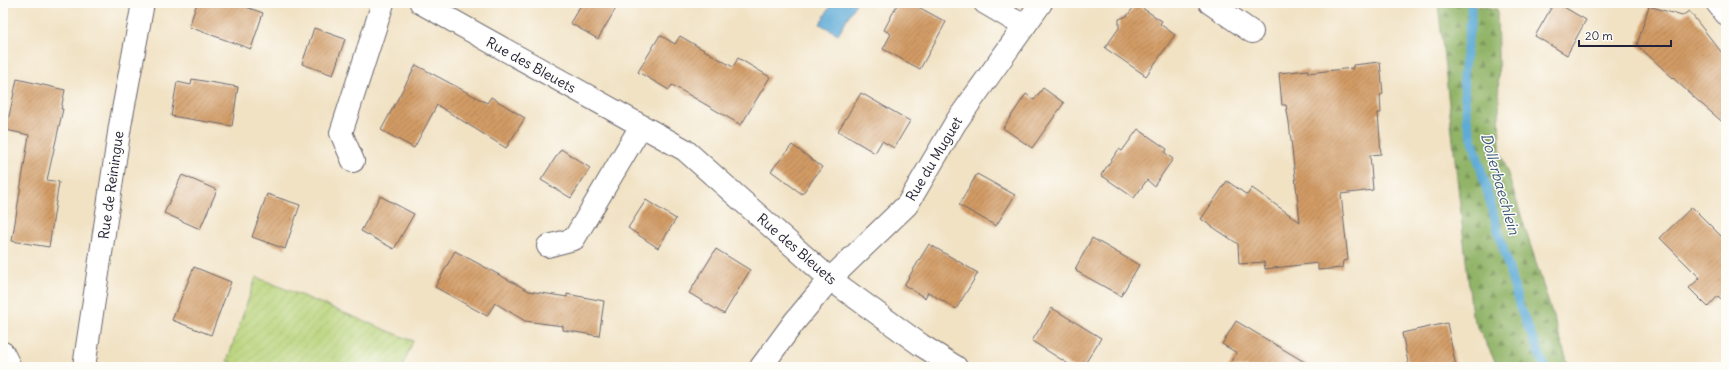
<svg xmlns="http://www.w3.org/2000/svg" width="1729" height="370" font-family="Delius,sans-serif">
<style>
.forest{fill:url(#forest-firs);stroke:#5a6b52}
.garden{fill:url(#garden-furrows);stroke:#6c7a5a}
.water{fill:#5eabd7;stroke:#406689}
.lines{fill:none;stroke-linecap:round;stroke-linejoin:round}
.stream{stroke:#5eabd7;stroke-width:9}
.building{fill:url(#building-hatch)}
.minor-casing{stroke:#6a656b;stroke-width:24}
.minor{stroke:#fff;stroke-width:22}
.labels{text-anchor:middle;stroke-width:3;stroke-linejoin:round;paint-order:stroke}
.street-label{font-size:14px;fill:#22223b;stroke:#fdfcf7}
.water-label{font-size:15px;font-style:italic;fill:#3a5979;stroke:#fdfcf7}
</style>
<defs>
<pattern id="forest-firs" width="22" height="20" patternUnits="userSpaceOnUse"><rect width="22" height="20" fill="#91b468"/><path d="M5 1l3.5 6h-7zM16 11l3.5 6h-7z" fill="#769257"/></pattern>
<pattern id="garden-furrows" width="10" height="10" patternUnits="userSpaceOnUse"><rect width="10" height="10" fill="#b7d278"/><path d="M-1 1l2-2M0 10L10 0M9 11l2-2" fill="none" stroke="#9db469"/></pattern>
<pattern id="building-hatch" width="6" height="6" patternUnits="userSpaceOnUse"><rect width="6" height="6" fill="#d29b65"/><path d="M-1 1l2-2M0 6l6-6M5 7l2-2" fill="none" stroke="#aa7e54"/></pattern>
</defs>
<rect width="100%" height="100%" fill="#fdfcf7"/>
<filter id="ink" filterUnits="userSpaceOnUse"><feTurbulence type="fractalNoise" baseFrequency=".025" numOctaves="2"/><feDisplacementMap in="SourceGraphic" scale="8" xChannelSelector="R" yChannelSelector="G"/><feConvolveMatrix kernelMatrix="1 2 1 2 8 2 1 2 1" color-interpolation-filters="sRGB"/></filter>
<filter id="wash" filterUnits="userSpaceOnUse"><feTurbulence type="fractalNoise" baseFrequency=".012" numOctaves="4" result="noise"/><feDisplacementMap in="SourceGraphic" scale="16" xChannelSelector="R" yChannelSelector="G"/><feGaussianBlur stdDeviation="0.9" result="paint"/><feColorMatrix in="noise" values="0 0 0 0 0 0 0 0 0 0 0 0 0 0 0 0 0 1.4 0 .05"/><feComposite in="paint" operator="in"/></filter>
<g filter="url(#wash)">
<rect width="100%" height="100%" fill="#f1e2c4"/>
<path class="forest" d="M1438,3H1463L1497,9L1500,149L1569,367H1498L1472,315Z"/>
<path class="garden" d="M256,277L413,341L402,367H243L227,361Z"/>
<path class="water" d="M832,3H856L838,34L820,24Z"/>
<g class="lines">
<path class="stream" d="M1471,3V20L1463,75L1467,120L1520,308L1545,367"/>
</g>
<g id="blocks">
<path class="building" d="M197,3H235L263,13L251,49L189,27Z
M582,3H619L598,39L570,23Z
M898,3H911L946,22L920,69L883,49L891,34L884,30Z
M1554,3H1557L1586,20L1567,55L1535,36Z
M1136,4L1162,21L1160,24L1175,35L1146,76L1105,48L1119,28V19L1127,16Z
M1649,6L1682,16L1689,11L1726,58V125L1697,100L1637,45Z
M314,28L345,39L333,75L302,64Z
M660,35L675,44L680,36L733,67L738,58L770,77L741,125L672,85L669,90L638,72Z
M1380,62L1383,94L1380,95L1381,113H1378L1381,154L1370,155L1373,190L1341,194L1348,260L1343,261L1342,268L1318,270V263L1265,269L1264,262L1239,264L1238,244L1201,219L1227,181L1247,195L1252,188L1300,222L1289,122L1286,105H1282L1279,73L1308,70V73L1353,68V65Z
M416,65L487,103L491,97L525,118L506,148L437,105L414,148L381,130Z
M17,79L65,90L61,109H63L47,180L59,182L49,247L12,241L29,135L6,130Z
M192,79L238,87L232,126L171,116L177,82L191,85Z
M1043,88L1064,103L1032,148L1003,128L1026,94L1034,100Z
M861,93L910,121L894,148L882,141L875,153L838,131Z
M1138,129L1167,149L1165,153L1173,159L1154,186L1147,180L1134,198L1101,175L1119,149L1122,151Z
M792,145L822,167L802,194L771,171Z
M561,149L590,168L571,198L541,180Z
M977,174L1015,195L996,226L959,205Z
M182,175L217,190L200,229L164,213Z
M267,194L300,205L285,249L252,237Z
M380,196L414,214L394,249L361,231Z
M646,200L676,219L658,248L628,228Z
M1692,207L1726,241V304L1718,296L1708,307L1689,288L1700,278L1660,238Z
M1092,238L1139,265L1121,296L1076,271L1077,270L1075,269Z
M929,244L978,273L956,309L928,292L925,298L904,285Z
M716,249L750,270L724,314L689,293Z
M455,251L529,291L567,297V294L604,301L599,336L563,330V326L525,321L495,303L487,316L435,287Z
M194,267L231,282L211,335L172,320Z
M1052,308L1101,338L1083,367H1073L1032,341Z
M1236,321L1266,339L1313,367H1228L1237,353L1222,344Z
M1447,323L1456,367H1409L1402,333Z"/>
</g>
</g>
<g filter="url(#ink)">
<use href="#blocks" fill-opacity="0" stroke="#6a656b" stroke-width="1"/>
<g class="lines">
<g class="minor-casing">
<path id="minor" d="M421,3L685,150L830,279L921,345L956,367
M985,3L1024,26
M1210,3L1252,32
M1717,3L1726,14
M353,161L341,133L383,3
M548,246L574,239L641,126
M3,353L10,367
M84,367L120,126L143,3
M761,367L795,321L830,279L907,205L956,122L1041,3"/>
</g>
<use href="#minor" class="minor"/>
</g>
</g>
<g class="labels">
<g class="street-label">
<text transform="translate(531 65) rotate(29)" y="5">Rue des Bleuets</text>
<text transform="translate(934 159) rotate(-59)" y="5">Rue du Muguet</text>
<text transform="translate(111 185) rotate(-82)" y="5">Rue de Reiningue</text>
<text transform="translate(797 249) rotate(41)" y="5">Rue des Bleuets</text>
</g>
<g class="water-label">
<text transform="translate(1500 184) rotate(74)" y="5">Dollerbaechlein</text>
</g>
</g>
<rect width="1729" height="370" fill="none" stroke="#fdfcf7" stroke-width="16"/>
<path d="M1579 40v6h92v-6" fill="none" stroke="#22223b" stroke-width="2"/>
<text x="1585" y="40" font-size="12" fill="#22223b" stroke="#fdfcf7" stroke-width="3" paint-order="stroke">20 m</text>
</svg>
